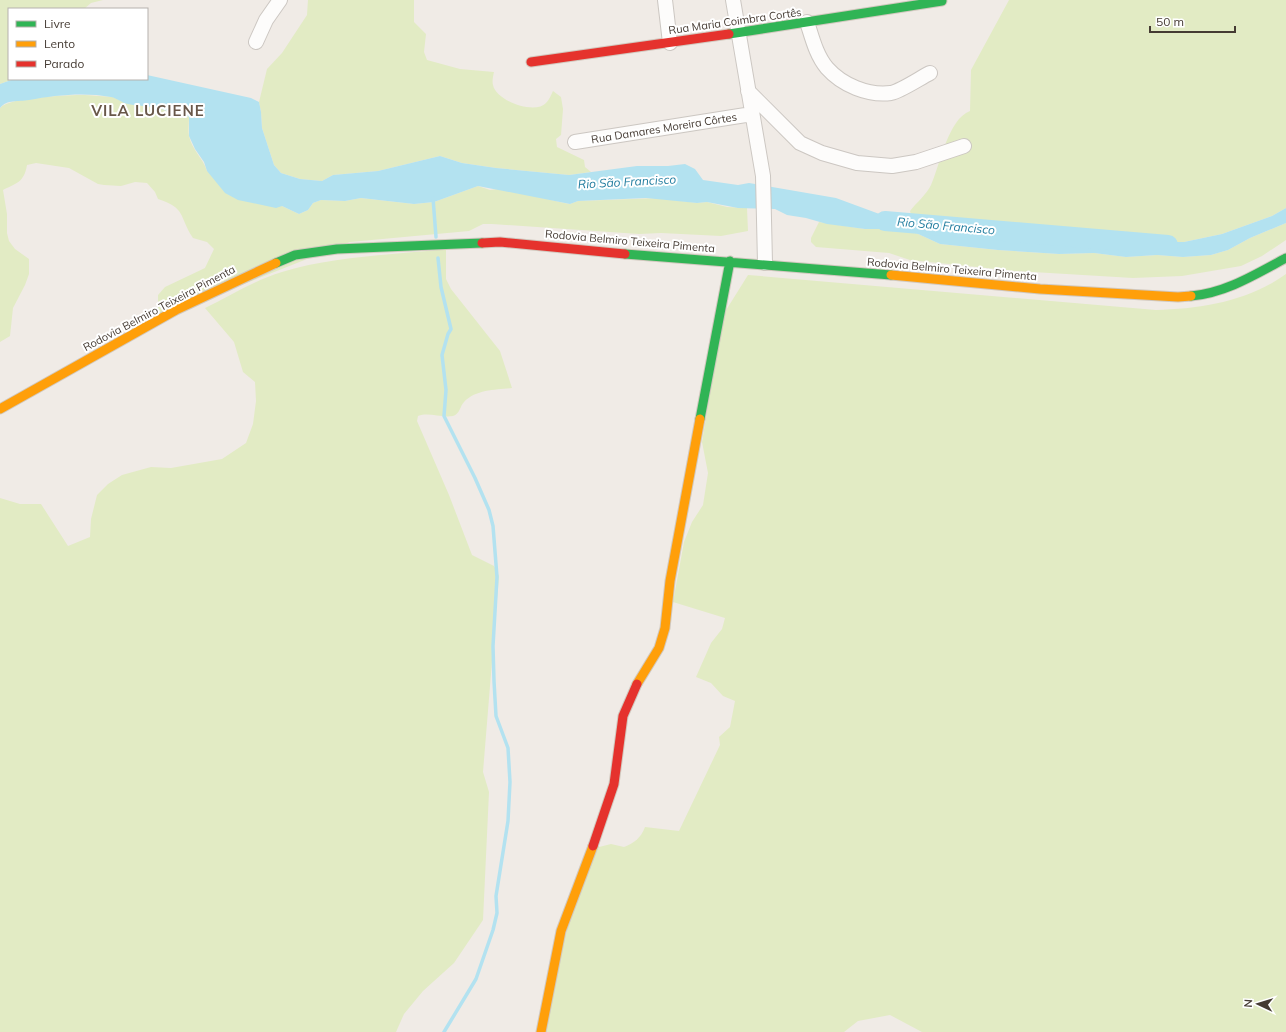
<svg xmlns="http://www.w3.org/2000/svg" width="1286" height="1032" font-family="Mulish,sans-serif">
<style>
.green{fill:#e2ebc4}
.water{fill:#b3e2f0}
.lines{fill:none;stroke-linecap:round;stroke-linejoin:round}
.stream{stroke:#b3e2f0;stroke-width:3.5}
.river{stroke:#b3e2f0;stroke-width:20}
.street-casing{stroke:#ccc7c2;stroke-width:16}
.fast-casing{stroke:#d1c8be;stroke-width:11}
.slow-casing{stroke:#d1c8be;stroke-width:11}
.jam-casing{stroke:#d1c8be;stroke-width:11}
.street{stroke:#fdfcfb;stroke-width:14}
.fast{stroke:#30b455;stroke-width:9}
.slow{stroke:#ff9f0a;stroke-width:9}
.jam{stroke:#e5322d;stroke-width:9}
.labels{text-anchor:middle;stroke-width:4;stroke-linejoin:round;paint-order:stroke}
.street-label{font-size:11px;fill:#453b33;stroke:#fff}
.water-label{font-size:12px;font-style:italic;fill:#227d9f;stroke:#fff}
.district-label{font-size:15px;font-weight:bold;letter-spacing:1px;fill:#685749;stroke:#fff}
</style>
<rect width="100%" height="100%" fill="#f0ebe6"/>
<path class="green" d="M0,0H103L91,3L84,9H9V79H14L0,84Z
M308,0H414V22L426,34L424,52L427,60L460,69L494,72C493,76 492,82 493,85C496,101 535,115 546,103C549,100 551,95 553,91L561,97L563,109L561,135L556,139L557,147L584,160L585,167L591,172L569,175L496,168L462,163L440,156L378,171L333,175L322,181L300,179L281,173L274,165L262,128L261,112L259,102L267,69L282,53L307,15Z
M1009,0H1286V208L1272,216L1222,234L1184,242H1127L1104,239L1074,243L1049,231H958L937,225H914L910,211C916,203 927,194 931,185C940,165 948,119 970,111L971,70Z
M85,95L113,97L126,103L155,106L167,111C177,106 180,112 189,117C189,123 188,131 189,136C192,150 203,158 207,171L299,214L308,210L313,203L321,200L345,201L361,198L414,204L434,202L478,186L490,190L498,189L512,191L564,203L570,204L578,201L659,198L697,203L707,202L727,207L747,208L748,231L721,236L661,233L639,234L492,224H483L469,231L350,242L158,318V295L165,287L205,268L214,249L207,242L193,238C178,215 187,209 158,199L155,192L147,183L135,182L121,186L104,185L98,184L69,168L36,163L27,165C24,183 16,183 3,190L7,214V233L9,241L15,249L29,259V274L25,285L13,308L10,336L0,342V108C9,97 69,95 85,95Z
M819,222L865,229H897L916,233L940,244L998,250L1059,254L1094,253L1126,257L1157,255L1183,257L1211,255L1228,250L1250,238L1286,223V240L1262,256L1241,266L1182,276L1133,278L1015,271L910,260L889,253L816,247L811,242V238Z
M446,249V279L451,289L500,351L512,388C496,390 476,389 464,402C460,406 460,414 453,416C441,418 429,412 418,416L417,421L449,495L472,555L494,566L499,576L483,772L489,792L483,920L454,963L423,991L404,1014L396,1032H0V498L20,504H41L68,546L90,537L91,519L97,495L108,484L122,475L151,467L171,468L222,459L246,443L253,424L256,401L255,382L243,372L234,342L205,308C230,296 255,280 282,272C334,256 392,255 446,249Z
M1286,274V1032H922L890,1015L858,1021L844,1032H546L562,945L595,848L611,844L624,847C634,843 641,838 645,827L679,831L720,745L719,737L730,727L735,701L723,696L711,683L696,677L711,643L722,629L725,618L673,602L684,542L692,522L703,505L708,473L702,442L723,315L748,275L1156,310C1201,309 1249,301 1286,274Z"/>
<path class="water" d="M147,75L251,98L259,102L261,112L262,128L274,165L281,173L300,179L322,181L333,175L378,171L440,156L462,163L496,168L569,175L637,166H668L685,164L695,169L703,180L738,185L749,183L836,198L893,219L901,220L914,225H937L958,231H1050L1074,243L1104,239L1127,242H1184L1222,234L1272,216L1286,208V223L1250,238L1228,250L1211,255L1183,257L1157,255L1126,257L1094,253L1059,254L998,250L940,244L916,233L897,229H865L827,224L806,218L787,215L775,209L738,208L707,202L697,203L646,198L578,201L570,204L478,186L434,202L414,204L361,198L345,201L321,200L313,203L308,210L299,214L282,206L276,208L238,200L225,193L207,171L204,162L195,149L189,136V117C180,112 177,106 167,111C153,105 143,107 128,104C122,103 117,98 111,97C85,92 55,95 29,100C18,102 7,99 0,108V84L14,79H147Z"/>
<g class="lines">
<path class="stream" d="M433,198L436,237
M438,258L441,287L451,329L448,334L442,355L446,390L444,416L475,478L489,510L493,526L497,577L493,646L494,681L496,716L508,748L510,782L508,821L496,896L497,913L493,930L476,979L444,1032"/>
<path class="river" d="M885,221L1168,245"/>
<g class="street-casing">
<path id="street" d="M665,0L670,43
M733,0L763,176L765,263
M807,22C812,37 816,55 827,68C842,85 868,96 891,93C901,91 920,78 930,73
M256,42L266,20L280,0
M748,91L800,143L822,153L857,163L892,166L916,162L964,146
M575,142L752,114"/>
</g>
<g class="fast-casing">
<path id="fast" d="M729,34L942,1
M625,254L891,275
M276,263L295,255L337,249L482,243
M1191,296C1226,293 1256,274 1286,258
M700,419L730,261"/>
</g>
<g class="slow-casing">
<path id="slow" d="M891,275L1040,289L1178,297L1191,296
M0,409L176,310L276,263
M637,684L659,648L665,628L670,581L700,419
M541,1032L561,931L593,846"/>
</g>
<g class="jam-casing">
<path id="jam" d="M531,62L729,34
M482,243L500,242L625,254
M593,846L614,784L623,716L637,684"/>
</g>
<use href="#street" class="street"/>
<use href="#fast" class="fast"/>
<use href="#slow" class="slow"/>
<use href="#jam" class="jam"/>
</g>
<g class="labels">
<g class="street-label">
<text transform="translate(735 21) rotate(-8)" y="4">Rua Maria Coimbra Cortês</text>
<text transform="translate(664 128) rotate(-9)" y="4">Rua Damares Moreira Côrtes</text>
<text transform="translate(630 241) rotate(5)" y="4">Rodovia Belmiro Teixeira Pimenta</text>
<text transform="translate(952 269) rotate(5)" y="4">Rodovia Belmiro Teixeira Pimenta</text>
<text transform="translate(159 308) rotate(-28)" y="4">Rodovia Belmiro Teixeira Pimenta</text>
</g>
<g class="water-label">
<text transform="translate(627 182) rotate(-3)" y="4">Rio São Francisco</text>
<text transform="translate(946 226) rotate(5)" y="4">Rio São Francisco</text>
</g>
<g class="district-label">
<text x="148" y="116">VILA LUCIENE</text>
</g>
</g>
<rect x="8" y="8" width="140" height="72" fill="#ffffff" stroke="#b5b1ad"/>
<rect x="16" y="21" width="20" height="6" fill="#30b455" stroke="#b5b1ad"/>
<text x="44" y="28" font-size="12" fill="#453b33">Livre</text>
<rect x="16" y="41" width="20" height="6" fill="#ff9f0a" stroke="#b5b1ad"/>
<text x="44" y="48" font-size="12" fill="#453b33">Lento</text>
<rect x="16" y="61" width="20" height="6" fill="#e5322d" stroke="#b5b1ad"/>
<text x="44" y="68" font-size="12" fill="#453b33">Parado</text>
<g transform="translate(1258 1004) rotate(274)" stroke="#ffffff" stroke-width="3" paint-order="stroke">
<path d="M0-3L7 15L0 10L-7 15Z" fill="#453b33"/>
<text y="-6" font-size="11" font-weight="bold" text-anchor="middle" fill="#453b33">N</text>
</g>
<path d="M1150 26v6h85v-6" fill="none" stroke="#453b33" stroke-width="2"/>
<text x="1156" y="26" font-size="12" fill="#453b33" stroke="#ffffff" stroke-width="3" paint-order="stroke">50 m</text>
</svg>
